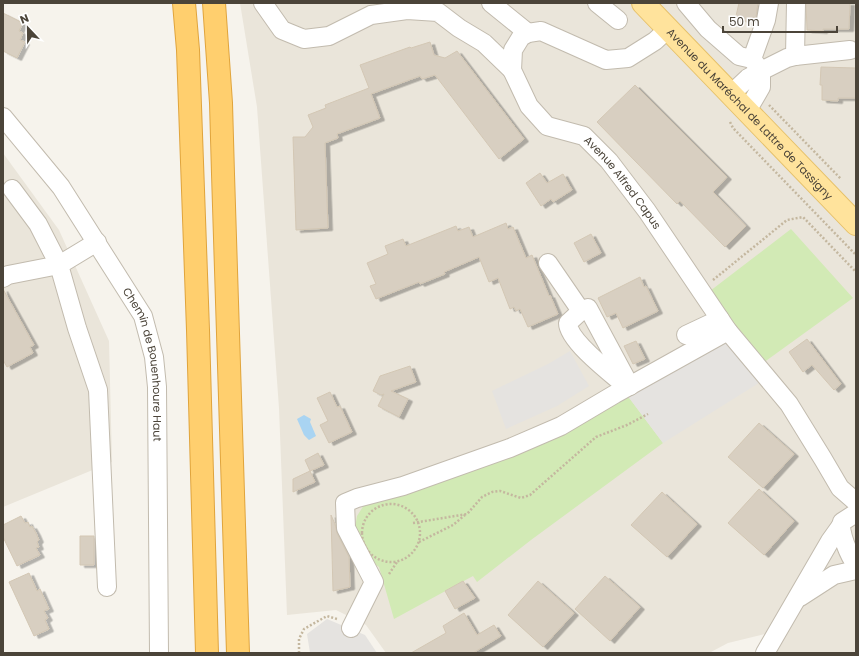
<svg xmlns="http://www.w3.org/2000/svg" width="859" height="656" font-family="Poppins,sans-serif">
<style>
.residential{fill:#eae5da}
.green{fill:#d2eab5}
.parking{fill:#e5e3e0}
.water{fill:#a9d4f2}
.building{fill:#d8cfc1;stroke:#d3c7b4;filter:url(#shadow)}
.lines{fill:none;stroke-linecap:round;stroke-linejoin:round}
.minor-casing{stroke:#c2bbae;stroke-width:20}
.major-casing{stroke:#e6c16a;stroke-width:24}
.highway-casing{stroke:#e0a43c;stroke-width:24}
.path{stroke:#c4b79f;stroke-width:2.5;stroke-dasharray:2 2;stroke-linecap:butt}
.minor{stroke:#fff;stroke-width:18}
.major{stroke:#ffe39c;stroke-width:22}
.highway{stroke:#ffcf6e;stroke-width:22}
.labels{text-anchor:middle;stroke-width:3;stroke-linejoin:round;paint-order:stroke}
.street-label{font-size:11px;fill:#4b4439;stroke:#fff}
</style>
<defs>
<filter id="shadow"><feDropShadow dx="4.5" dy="2.5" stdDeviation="0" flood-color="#0004"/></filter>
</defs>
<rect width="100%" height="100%" fill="#f6f3ec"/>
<path class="residential" d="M240,3H856V653H775L785,629L728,643L709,653H386L366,625L336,610L287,615L279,408L257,107Z
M3,153L59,230L109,341L112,462L3,507Z"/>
<path class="green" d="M791,229L853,298L763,363L710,291Z
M627,395L663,443L531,540L477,582L473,576L394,619L379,567L372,562L355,528L357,516L364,505Z"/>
<path class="parking" d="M727,337L762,381L663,443L627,395Z
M570,351L589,386L557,406L506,429L492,391L548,364Z
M327,619L365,635L377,653H310L307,634Z"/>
<path class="water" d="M304,415L311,419L310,422L316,436L309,440L304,435L297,419Z"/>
<path class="building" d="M739,3H758L756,17L753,25L736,16Z
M806,3H850L849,29H823V31L807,30Z
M3,13L23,23L19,31L23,33L20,40L25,42L17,58L3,51Z
M430,42L434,55L445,58L457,51L524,139L499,159L435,75L422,79L420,76L371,94L380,118L337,134L338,138L325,143L328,228L296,230L293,137H305L313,127L308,115L326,108L325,105L369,88L360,65L410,47L411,48Z
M821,67L856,68V98H838V101L822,100V85H820Z
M635,85L727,177L713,192L746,226L725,247L680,201L677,204L597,122Z
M540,173L547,183L563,174L572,190L553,202L551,199L541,206L526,183Z
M506,223L508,229L513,227L526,258L532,255L549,296L550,295L558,314L528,327L520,309L516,311L514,307L510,309L498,278L489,282L479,257L444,272L445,274L420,284L419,282L376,299L370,286L376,284L367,263L388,254L385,246L403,239L406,246L456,226L458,231L469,227L473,237Z
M591,234L601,253L584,262L574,243Z
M640,277L644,287L646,286L658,311L623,328L616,313L607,317L598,298Z
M3,289L34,345L30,347L33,353L7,367L3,360Z
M807,339L841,384L834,390L812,365L803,372L789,352Z
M636,341L645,359L633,364L624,346Z
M410,366L416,382L391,391L408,399L399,417L378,406L384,394L381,395L373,391L380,376Z
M330,392L337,407L340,406L352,432L329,443L320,425L328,421L317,398Z
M759,423L794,454L763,488L728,457Z
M318,453L324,465L310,471L305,460Z
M310,471L315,482L293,492V479Z
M759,489L794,521L764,555L728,523Z
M662,492L697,524L667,557L631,525Z
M331,515L335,524L337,533L349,557L350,587L333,591Z
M21,516L25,523L28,522L30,527L32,526L36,533L39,540L37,542L39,547L36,548L40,555L17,566L3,537V525Z
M80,536H94V565H80Z
M29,573L37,591L40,589L49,609L44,611L48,618L45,620L49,629L34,636L9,582Z
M605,576L640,607L610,641L575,609Z
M463,581L475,598L455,609L445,591Z
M538,581L574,613L543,647L508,615Z
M464,613L477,635L494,625L501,636L473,653H411L446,633L443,626Z"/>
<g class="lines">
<g class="minor-casing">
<g id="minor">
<path d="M263,3L282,30L304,39L329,36L371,15L407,10L438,12L459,28L484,43L512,70"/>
<path d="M491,3L528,33"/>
<path d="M597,3L618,20"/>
<path d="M686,3L708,29L739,56L752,59L761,71L787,58L795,56L850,50"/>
<path id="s1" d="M668,29L655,41L628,58L606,60L541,31L528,33L521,37L513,50L512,70L529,106L547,126L584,136L609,161L647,211L728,331L789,404L823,459L840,488L856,502"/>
<path d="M795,56L796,3"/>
<path d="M752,59L766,20L769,3"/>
<path d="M731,94L748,78L761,71V87L747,111"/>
<path id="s2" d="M3,117L61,187L143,316L154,357L157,387L159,653"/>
<path d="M97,242L59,265L77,328L98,390L107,587"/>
<path d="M548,263L581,311"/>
<path d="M3,278L8,275L59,265L38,224L12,189"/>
<path d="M686,335L720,319"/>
<path d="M627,387C613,375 568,341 568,323L581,311L588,308L630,386"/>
<path d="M856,513L842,522C838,531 850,557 856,565"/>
<path d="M800,597L834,575L856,570"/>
<path d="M351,628L374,582L346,528L345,503L357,498L403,486L510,448L561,426L615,394L728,331"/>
<path d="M765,653L830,541L840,527"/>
</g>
</g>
<g class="major-casing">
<g id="major">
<path id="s3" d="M643,3L856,224"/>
</g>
</g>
<g class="highway-casing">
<path id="highway" d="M184,3L188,50L198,330L207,653
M214,3L221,103L223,174L238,653"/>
</g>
<path class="path" d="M769,105L841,179
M730,122L733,128L856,255
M713,280L787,220L803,217L856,272
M362 533a29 29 0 1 1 58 0a29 29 0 1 1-58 0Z
M413,523L467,514L482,497L492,492L500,491L521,498L530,495L596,437L627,425L648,414
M419,542L453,525L465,515
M389,574L397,562
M299,653V639L304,629L327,616L337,619"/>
<use href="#minor" class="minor"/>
<use href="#major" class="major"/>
<use href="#highway" class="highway"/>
</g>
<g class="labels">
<g class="street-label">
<text dy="4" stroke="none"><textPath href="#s3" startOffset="154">Avenue du Maréchal de Lattre de Tassigny</textPath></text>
<text dy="4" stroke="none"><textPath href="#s1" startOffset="365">Avenue Alfred Capus</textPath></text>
<text dy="4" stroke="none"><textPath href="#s2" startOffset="291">Chemin de Bouenhoure Haut</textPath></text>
</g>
</g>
<rect width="859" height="656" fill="none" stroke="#4b4439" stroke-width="8"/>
<g transform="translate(28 28) rotate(338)" stroke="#ffffff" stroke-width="3" paint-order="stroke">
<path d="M0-3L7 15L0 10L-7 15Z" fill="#4b4439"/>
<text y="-6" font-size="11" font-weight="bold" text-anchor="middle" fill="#4b4439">N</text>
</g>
<path d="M723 26v6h114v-6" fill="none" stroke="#4b4439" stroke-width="2"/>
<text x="729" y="26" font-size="12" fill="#4b4439" stroke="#ffffff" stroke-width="3" paint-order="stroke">50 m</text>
</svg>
